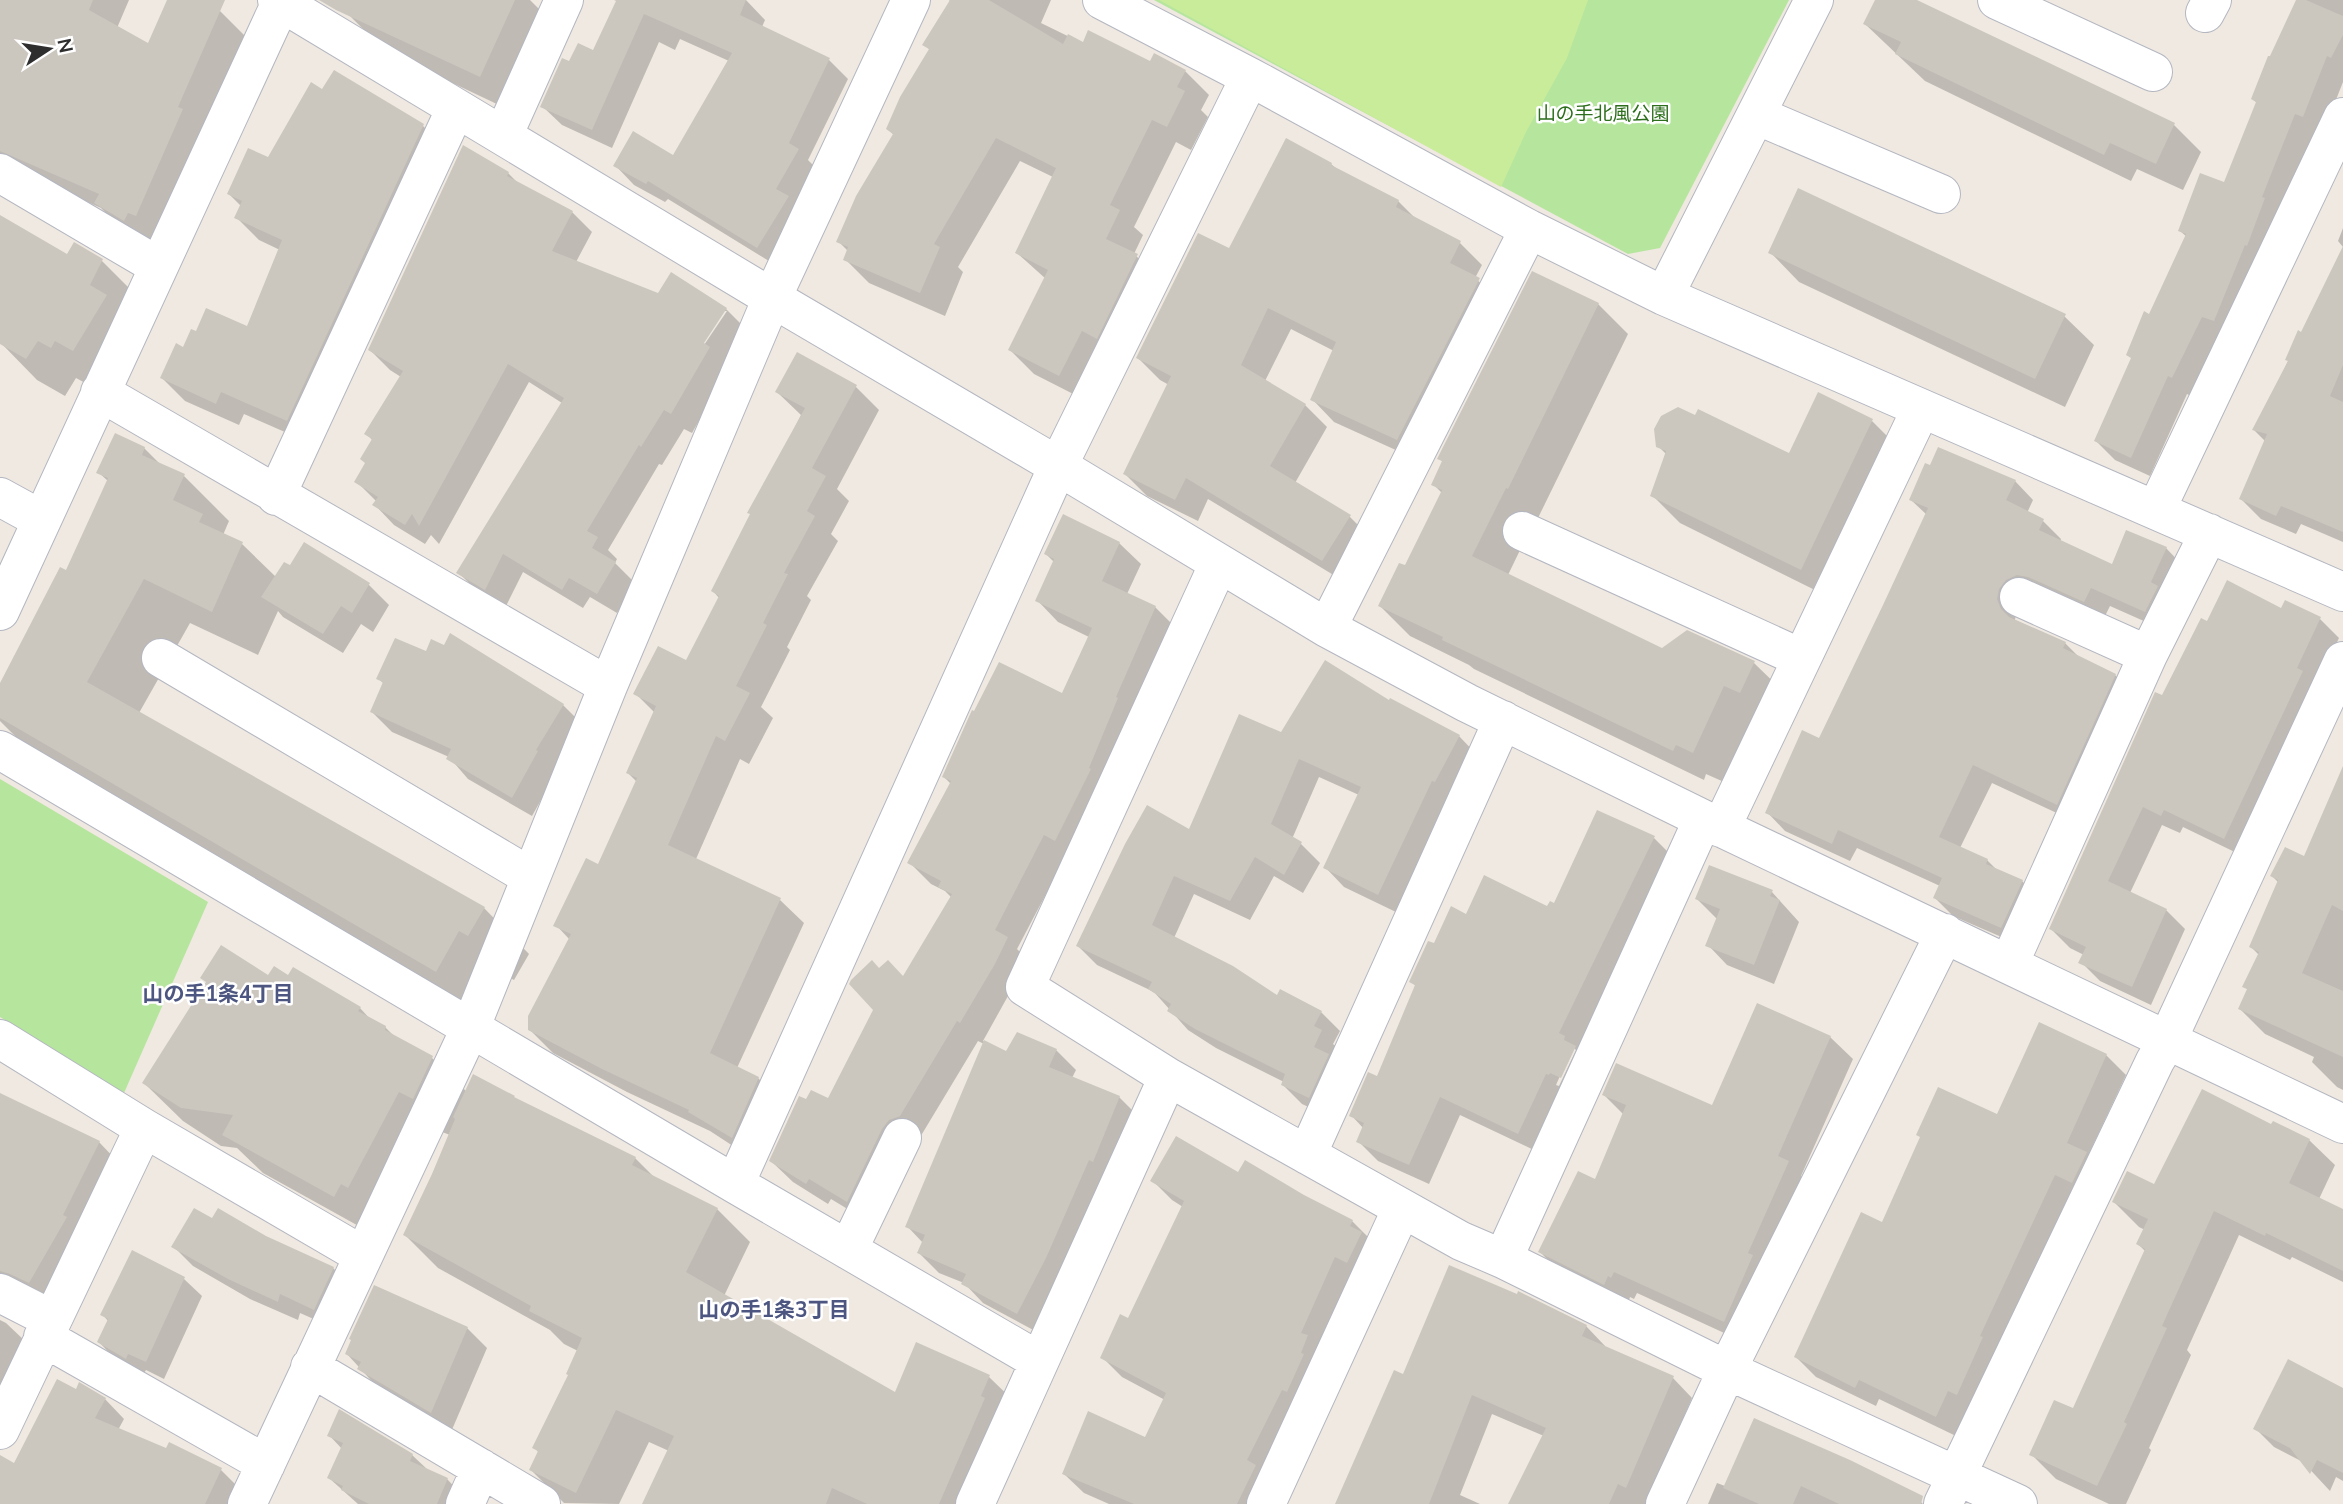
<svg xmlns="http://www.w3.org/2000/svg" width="2343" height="1504" font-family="'Nunito Sans','Noto Sans JP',sans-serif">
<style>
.green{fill:#b6e59e}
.pitch{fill:#c9ec9a}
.shadow{fill:#0003;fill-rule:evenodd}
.building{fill:#cbc7bf}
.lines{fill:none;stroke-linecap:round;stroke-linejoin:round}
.minor-casing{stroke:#b4b7c1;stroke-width:40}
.minor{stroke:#fff;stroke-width:38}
.labels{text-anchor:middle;stroke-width:5;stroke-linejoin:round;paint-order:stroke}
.park-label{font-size:19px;fill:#2c6e1b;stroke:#fff}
.neighbourhood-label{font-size:21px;font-weight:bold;fill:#4d5680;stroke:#fff}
</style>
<rect width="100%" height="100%" fill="#efe9e1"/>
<path class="green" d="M1154,0H1789L1660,248L1628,254Z
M0,779L208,902L124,1093L0,1017Z"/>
<path class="pitch" d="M1159,0H1588L1567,58L1526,132L1501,187Z"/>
<path class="shadow" d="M0,0H129L117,28L149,45L169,0H195L220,11L245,36L149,244L121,228L101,208L0,163Z
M334,0H530L558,28L518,114L404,60L370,36Z
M619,0H746L765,20L762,27L829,60L848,79L808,160L818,170L777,266L668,199L665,202L634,185L615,165L674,157L729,61L680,39L675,50L659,42L612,148L562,125L542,106L570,64L594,52Z
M949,0H1051L1041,23L1084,44L1185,71L1209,95L1201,110L1208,117L1191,150L1176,142L1134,227L1143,235L1134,254L1161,280L1083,399L1034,374L1010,350L1046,279L1017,253L1053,177L1020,161L958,267L963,272L945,316L869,283L845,259L848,251L838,241L894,135L888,129L930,50L924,44L951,2Z
M1877,0H1913L2174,125L2201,152L2183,190L2137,169L2131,181L1925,81L1865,24Z
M2298,0H2343V82L2322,135L2191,396L2187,394L2150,476L2115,460L2096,441L2187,237L2180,231L2225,184L2257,103L2253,99Z
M334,73L423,126L446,149L310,443L244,414L239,425L185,401L162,378L184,349L247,329L280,250L259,240L236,217L241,206L229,194L268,159L323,91Z
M464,147L508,173L519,184L572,212L592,232L576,262L658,295L726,309L746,329L724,363L729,368L692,433L684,429L662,465L659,464L608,550L617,559L615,563L635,583L617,613L590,597L583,608L523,572L505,608L478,592L458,572L562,403L529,382L439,544L431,535L425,544L394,525L375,505L377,502L356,481L367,464L373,441L366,433L401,377L390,370L370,350ZM723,311H727L700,351L697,349Z
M1331,164L1338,170L1398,201L1417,220L1460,243L1482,265L1475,278L1501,302L1420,461L1334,422L1312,399L1334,351L1291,329L1265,381L1305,405L1327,427L1295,483L1350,517L1372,539L1345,582L1208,499L1198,521L1147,496L1125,474L1169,385L1160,380L1138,358L1230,250Z
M0,217L68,257L75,244L102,261L140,299L89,385L76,378L65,396L37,380L0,342Z
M2343,228V247L2338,241Z
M2343,250V542L2301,524L2296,534L2261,519L2241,499L2266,442L2254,430Z
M1770,252L2064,316L2094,345L2065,407L1799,282Z
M1598,304L1628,334L1538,518L1536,517L1508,575L1662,650L1687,632L1754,663L1785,693L1724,782L1706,774L1704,780L1474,669L1469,665L1410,636L1380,606L1406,568L1443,494L1433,484L1443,462L1439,458Z
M856,387L879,410L837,489L849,501L831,534L838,541L807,596L811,600L787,647L790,650L761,707L773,718L749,764L740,759L696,859L780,900L804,923L737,1068L758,1078L782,1102L756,1161L710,1131L627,1092L553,1053L529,1029L570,940L556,925L599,867L637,782L628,773L655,713L636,694L687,663L719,598L713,591L801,415L777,392Z
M1872,421L1900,449L1829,597L1680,523L1652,495L1666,454L1658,446L1789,456Z
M144,448L161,465L184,476L229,521L223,535L242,544L276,577L291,567L305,545L369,585L389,605L373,632L361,624L343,653L283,617L278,611L258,655L190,623L139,713L484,908L529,954L514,980L505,975L482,1015L34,755L0,721V687L66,572L108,481L98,472Z
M2015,481L2033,500L2027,513L2043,521L2061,539L2060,542L2113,566L2166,548L2184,567L2164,630L2110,606L2103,620L2017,606L2015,620L2065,643L2080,658L2115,675L2133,694L2076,822L1992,783L1960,848L1987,860L1998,871L2022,881L2040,900L2020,945L1953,916L1935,898L1940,886L1857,848L1850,861L1785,831L1767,812L1820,740L1927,515L1911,500Z
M1119,543L1141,564L1127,594L1155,607L1177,629L1066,856L1017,949L1028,960L983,1041L1006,1053L1056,1050L1076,1070L1072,1078L1119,1097L1139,1117L1037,1332L983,1303L964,1283L939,1273L919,1253L923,1243L907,1226L984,1044L978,1041L869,1222L831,1199L828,1204L793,1182L771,1161L807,1102L829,1100L875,1010L880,970L904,979L952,898L945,891L931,884L910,863L951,784L944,777L1063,695L1089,637L1058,622L1037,600L1055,563L1046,554Z
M2282,610L2320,619L2339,638L2316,686L2243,856L2183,827L2180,833L2162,825L2130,893L2166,910L2185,929L2151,1005L2100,981L2081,962L2084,955L2070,948L2051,929L2163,698L2208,623Z
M445,648L563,705L583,725L532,816L468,779L449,757L392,732L372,712L384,684L378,678L427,654Z
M1390,703L1459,736L1478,756L1398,913L1344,887L1325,867L1359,795L1319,777L1292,839L1301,844L1320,863L1303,893L1274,876L1250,920L1194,894L1174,938L1278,998L1321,1012L1340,1031L1333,1044L1341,1051L1328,1116L1302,1104L1283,1085L1284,1082L1216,1048L1188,1030L1154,992L1097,965L1078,946L1281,734Z
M2343,771V1090L2337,1087L2312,1062L2314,1057L2265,1034L2240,1009L2248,990L2244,986L2259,955L2251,947L2279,883L2272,876L2305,858Z
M1654,838L1673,857L1538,1152L1460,1115L1429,1184L1378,1161L1358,1141L1364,1129L1351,1115L1378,1078L1416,986L1411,982L1435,946L1467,916L1548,908L1555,905ZM1573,1047L1576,1050L1559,1086L1556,1085Z
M1772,892L1799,922L1774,984L1727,965L1708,945L1718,920L1697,899Z
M269,977H289L360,1008L371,1020L385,1027L396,1038L432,1058L467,1092L635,1158L655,1178L717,1209L750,1242L724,1296L896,1394L989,1377L1022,1409L986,1504H644L669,1451L649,1442L619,1504L564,1503L531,1470L539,1453L534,1447L570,1376L578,1351L564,1344L550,1330L438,1268L405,1235L450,1135L437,1130L373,1234L263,1173L237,1148L221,1146L183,1121L144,1083Z
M1757,1005L1830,1037L1853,1059L1801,1176L1810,1184L1746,1343L1637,1293L1634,1299L1630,1297L1627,1306L1562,1274L1540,1252L1596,1182L1624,1115L1604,1095L1712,1108Z
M2106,1055L2126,1075L1956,1436L1879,1399L1876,1406L1816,1377L1796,1357L1883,1224L1998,1116Z
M0,1095L99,1142L118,1162L49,1302L0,1303Z
M2272,1127L2309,1140L2335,1165L2319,1199L2343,1211V1282L2292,1257L2290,1260L2239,1235L2187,1350L2191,1355L2149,1448L2151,1450L2126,1504H2109L2056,1479L2031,1454L2074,1411L2146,1252L2138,1244L2145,1230L2139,1227L2114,1202L2155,1187Z
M1239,1175L1303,1197L1352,1221L1372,1241L1253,1504H1109L1084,1493L1064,1474L1146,1439L1165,1400L1122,1377L1102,1357L1129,1320L1183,1207L1172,1200L1152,1180Z
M212,1220L265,1238L333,1268L353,1288L334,1328L300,1313L298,1320L250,1299L193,1266L173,1246Z
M133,1252L184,1279L202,1296L164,1379L146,1370L143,1375L116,1360L99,1342L108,1321L103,1315Z
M0,1320L6,1323L26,1342L0,1406Z
M1586,1326L1605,1346L1604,1348L1673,1378L1692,1398L1646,1504H1510L1544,1436L1492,1414L1460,1495L1480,1504H1337L1404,1376Z
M467,1328L487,1348L451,1432L379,1389L347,1354Z
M2343,1390V1481L2336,1477L2330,1491L2303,1462L2274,1447L2255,1428Z
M77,1391L105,1399L124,1419L118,1430L221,1470L240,1489L233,1504H0V1457L15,1465Z
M1755,1420L1911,1492L1923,1504H1708L1717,1483L1725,1486Z
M329,1435L412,1455L428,1470L447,1479L466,1499L464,1504H358L329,1478L342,1449Z"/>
<path class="building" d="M0,0H93L89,10L148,43L167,0H225L178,107L183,109L136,216L128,213L124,221L94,203L99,194L0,151Z
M319,0H515L480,77L336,10Z
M614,0H746L740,15L830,58L789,143L799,149L776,189L789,196L757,248L648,181L646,184L613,166L633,131L673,155L732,53L644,14L592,130L540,107L562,58L569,61L578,43L593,50L616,1Z
M950,0H989L1063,44L1068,34L1083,42L1088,30L1150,61L1154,53L1186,70L1177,87L1185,91L1167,127L1152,120L1110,205L1120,210L1106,239L1138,254L1097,339L1082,331L1059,376L1008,350L1048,270L1015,253L1056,168L996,138L934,244L940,247L920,293L843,260L848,247L836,242L856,196L893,134L886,129L900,97L929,49L922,45Z
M1875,0H1917L2175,123L2156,164L2110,143L2104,155L1895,54L1901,42L1863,24Z
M2296,0H2306L2343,16V35L2331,58L2327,56L2303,117L2295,114L2262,197L2265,198L2247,246L2245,245L2214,321L2202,317L2172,378L2168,376L2131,458L2094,441L2131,358L2126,355L2144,311L2149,314L2186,234L2178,231L2200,173L2224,182L2256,102L2251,99L2268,56H2270Z
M334,70L424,124L287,421L221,392L216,404L160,378L176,343L183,347L191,329L196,331L206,308L247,326L282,240L234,218L242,201L227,194L248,148L268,157L311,82L322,89Z
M1286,138L1332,163L1331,165L1399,200L1396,207L1461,241L1450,263L1480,278L1397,440L1310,400L1336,342L1268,308L1241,365L1306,404L1270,466L1351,515L1322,561L1186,478L1175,500L1123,474L1171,376L1136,358L1198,233L1229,248Z
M463,145L509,172L507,176L573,211L552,251L658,293L671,272L727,308L704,343L710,347L671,414L664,410L641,447L639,445L587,531L598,537L592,548L616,562L597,594L569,578L562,590L503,554L485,590L456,573L564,398L508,364L419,526L412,514L405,525L372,505L378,497L354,482L365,463L360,459L372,439L364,434L403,371L368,350Z
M1798,188L2066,314L2035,379L1768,253Z
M0,215L67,254L74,242L103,259L90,285L107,295L73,351L55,341L51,348L38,341L26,359L0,344Z
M2343,246V365L2330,396L2343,402V532L2281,506L2276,516L2239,499L2267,434L2252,430L2288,361L2285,360L2298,330L2301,332Z
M1532,271L1599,303L1508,489L1506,488L1472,556L1662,648L1687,630L1755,661L1740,693L1724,686L1693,753L1676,745L1673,751L1442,640L1443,637L1378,606L1399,563L1405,565L1442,490L1431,485L1442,461L1437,459Z
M797,352L857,385L812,468L826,476L807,511L815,516L784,573L788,574L763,623L767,625L736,686L750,693L725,741L716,736L668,845L781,898L710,1053L759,1077L732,1138L688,1112L689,1110L602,1069L528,1030V1016L571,934L553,926L586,858L598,864L637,778L626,773L656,706L633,694L658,646L686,660L719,596L711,591L750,514L747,513L805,408L775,392Z
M1818,392L1873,419L1801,570L1650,496L1666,451L1656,447L1654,429L1661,416L1678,407L1695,415L1698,409L1789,453Z
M115,433L145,447L142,455L185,474L173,500L203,514L199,522L243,542L212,612L144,579L87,682L485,907L468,936L459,931L436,972L0,718V683L60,567L66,570L108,478L96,473Z
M1938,447L2016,480L2006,500L2044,519L2039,530L2112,564L2126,530L2167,547L2151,582L2158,586L2145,612L2091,588L2084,602L2028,577L2017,575L2006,580L1999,589L1997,599L2001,609L2009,617L2066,642L2063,648L2116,674L2057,805L1973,765L1939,837L1988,859L1986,864L2023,880L2001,928L1933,898L1942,878L1838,830L1832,844L1765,813L1802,730L1819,738L1883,605L1928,508L1909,500L1925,463L1930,465Z
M1063,514L1120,542L1102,581L1156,606L1116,697L1118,698L1089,768L1091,769L1055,841L1044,835L995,930L1008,937L995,964L960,1023L957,1021L900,1116L889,1120L882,1129L847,1202L809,1179L806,1184L769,1161L799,1096L806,1099L811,1090L828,1098L873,1010L849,984L851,980L872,960L879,968L888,960L903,976L952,894L938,887L941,881L907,863L951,781L942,777L972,710L974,711L999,662L1062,693L1092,628L1035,601L1054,559L1044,554Z
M304,542L370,583L352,613L341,606L323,634L261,597L284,562L290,565Z
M2227,580L2281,608L2285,600L2321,617L2297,668L2303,671L2224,839L2164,810L2161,816L2143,807L2108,881L2167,909L2132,987L2078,963L2086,947L2049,929L2155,692L2162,695L2201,618L2207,621Z
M450,633L564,704L536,750L538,751L512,798L446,759L451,749L370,712L383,682L376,679L395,638L426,651L431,639L444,645Z
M1325,660L1389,700L1390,698L1460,735L1435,782L1432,781L1378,895L1323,868L1361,787L1299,759L1271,824L1302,842L1284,875L1255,857L1230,901L1174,876L1152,925L1233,966L1277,995L1280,989L1322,1011L1314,1026L1322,1030L1314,1047L1329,1054L1309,1098L1281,1085L1285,1074L1195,1029L1167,1011L1171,1004L1148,989L1152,982L1076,946L1125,844L1147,805L1189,829L1239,714L1281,732Z
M2343,766V911L2332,905L2302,973L2343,991V1057L2238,1009L2247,989L2242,987L2259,952L2249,947L2278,880L2270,876L2285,847L2304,856Z
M1597,810L1655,836L1559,1033L1565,1036L1564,1040L1576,1046L1561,1078L1550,1073L1549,1075L1546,1074L1518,1134L1440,1097L1409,1165L1356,1142L1364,1123L1349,1116L1368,1072L1377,1076L1415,985L1409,982L1428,941L1434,943L1451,906L1466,914L1484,875L1547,906L1550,901L1554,903Z
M1709,865L1773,890L1770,896L1780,900L1754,965L1705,946L1720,909L1695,899Z
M221,945L268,975L274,966L288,975L293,967L361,1007L358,1011L386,1026L385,1030L433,1056L413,1099L399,1092L348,1188L341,1184L334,1197L222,1135L233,1115L181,1108L142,1083L206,982L200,978Z
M1757,1003L1831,1036L1778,1156L1789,1161L1748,1253L1753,1255L1724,1322L1614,1272L1611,1278L1608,1276L1604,1285L1538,1252L1578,1171L1595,1179L1626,1105L1602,1095L1616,1063L1712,1105Z
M2039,1022L2107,1054L2067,1143L2087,1152L2072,1183L2055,1175L1980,1336L1983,1337L1957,1395L1948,1391L1936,1417L1859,1380L1855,1388L1794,1357L1861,1212L1882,1222L1920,1137L1916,1135L1938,1087L1997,1114Z
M1017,1032L1057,1049L1049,1067L1120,1096L1093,1162L1089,1160L1046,1258L1017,1314L961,1284L966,1274L917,1253L925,1235L905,1227L984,1040L1006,1051Z
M473,1074L515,1096L514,1097L636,1157L632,1165L718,1208L686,1272L895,1392L916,1342L990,1375L981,1396L985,1398L939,1504H867L832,1488L826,1504H642L674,1436L616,1410L576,1493L529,1470L538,1451L532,1448L568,1375L566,1374L582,1338L529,1311L531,1306L403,1235L432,1174L455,1119L453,1117Z
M2202,1089L2271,1124L2273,1121L2310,1139L2289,1183L2343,1209V1271L2266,1233L2265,1236L2214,1211L2162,1326L2167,1328L2124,1422L2127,1424L2097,1486L2029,1455L2054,1400L2073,1408L2145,1249L2136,1244L2148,1219L2112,1202L2127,1171L2154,1184Z
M0,1093L100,1141L63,1215L67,1217L29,1283L10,1274L0,1271Z
M1176,1136L1238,1172L1245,1160L1304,1195L1353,1220L1350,1226L1362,1232L1347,1263L1335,1257L1301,1333L1308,1335L1301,1353L1304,1354L1287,1392L1282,1390L1247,1460L1256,1465L1237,1504H1134L1062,1474L1088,1411L1145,1437L1166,1393L1100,1358L1120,1314L1128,1318L1184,1201L1150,1181Z
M194,1208L212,1218L218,1208L266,1236L334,1267L314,1310L280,1294L278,1302L228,1279L171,1247Z
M132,1250L185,1277L146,1362L128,1354L126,1359L97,1342L108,1319L100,1315Z
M1449,1265L1517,1294L1518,1291L1587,1325L1582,1336L1674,1376L1626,1488L1618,1484L1609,1504H1508L1546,1428L1472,1395L1429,1504H1335L1394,1370L1403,1374Z
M374,1285L468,1327L431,1413L357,1369L361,1362L345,1354L351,1340L349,1339Z
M2288,1359L2343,1388V1473L2317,1460L2310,1474L2290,1448L2253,1429Z
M57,1379L76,1389L79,1382L106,1398L95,1418L166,1448L169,1442L222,1468L205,1504H0V1455L14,1463Z
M339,1409L413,1454L410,1461L448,1478L437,1504H369L341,1490L343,1486L327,1478L343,1443L327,1436Z
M1754,1418L1850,1460L1923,1496L1921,1504H1839L1801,1486L1793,1504H1759L1723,1488Z"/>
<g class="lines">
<g class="minor-casing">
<path id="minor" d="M277,0L772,298L1058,466L1327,628L1467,703L1703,819L2343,1124
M1102,0L1250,77L1529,229L1664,296L2343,592
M1997,0L2153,72
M2205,13L2212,0
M1756,115L1941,194
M503,136L564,0
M0,173L158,266
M1664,296L1814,0
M100,392L608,686
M276,496L456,108
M0,497L42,520
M2156,510L2343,117
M1522,531L1801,658
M1219,563L1025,987L1168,1077L1461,1241L1503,1259L1727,1370L2018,1504
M2019,597L2148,655
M0,611L282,0
M1327,628L1529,229
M161,658L531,877
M0,750L735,1184L1039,1361
M1721,828L1921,409
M2009,964L2148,655L2209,533
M0,1039L144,1128L362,1255
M1307,1155L1503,720
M735,1184L1058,466L1250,77
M848,1250L902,1138
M1503,1259L1703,819
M0,1293L51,1319
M43,1337L266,1464
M310,1367L541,1504
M0,1430L144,1128
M247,1504L470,1029L608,686L772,298L911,0
M465,1504L481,1468
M975,1504L1168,1077
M1266,1504L1402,1208
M1665,1504L1727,1370L1945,933
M1943,1504L2155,1061L2167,1041L2343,661"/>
</g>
<use href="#minor" class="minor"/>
</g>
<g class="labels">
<g class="park-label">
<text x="1603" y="120">山の手北風公園</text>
</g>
<g class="neighbourhood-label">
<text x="218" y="1001">山の手1条4丁目</text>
<text x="774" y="1317">山の手1条3丁目</text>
</g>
</g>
<g transform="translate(49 49) rotate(78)" stroke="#ffffff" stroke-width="5" paint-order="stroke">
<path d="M0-5L12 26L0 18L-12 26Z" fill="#2e2e2e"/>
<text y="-10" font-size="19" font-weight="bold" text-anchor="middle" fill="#2e2e2e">N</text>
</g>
</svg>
